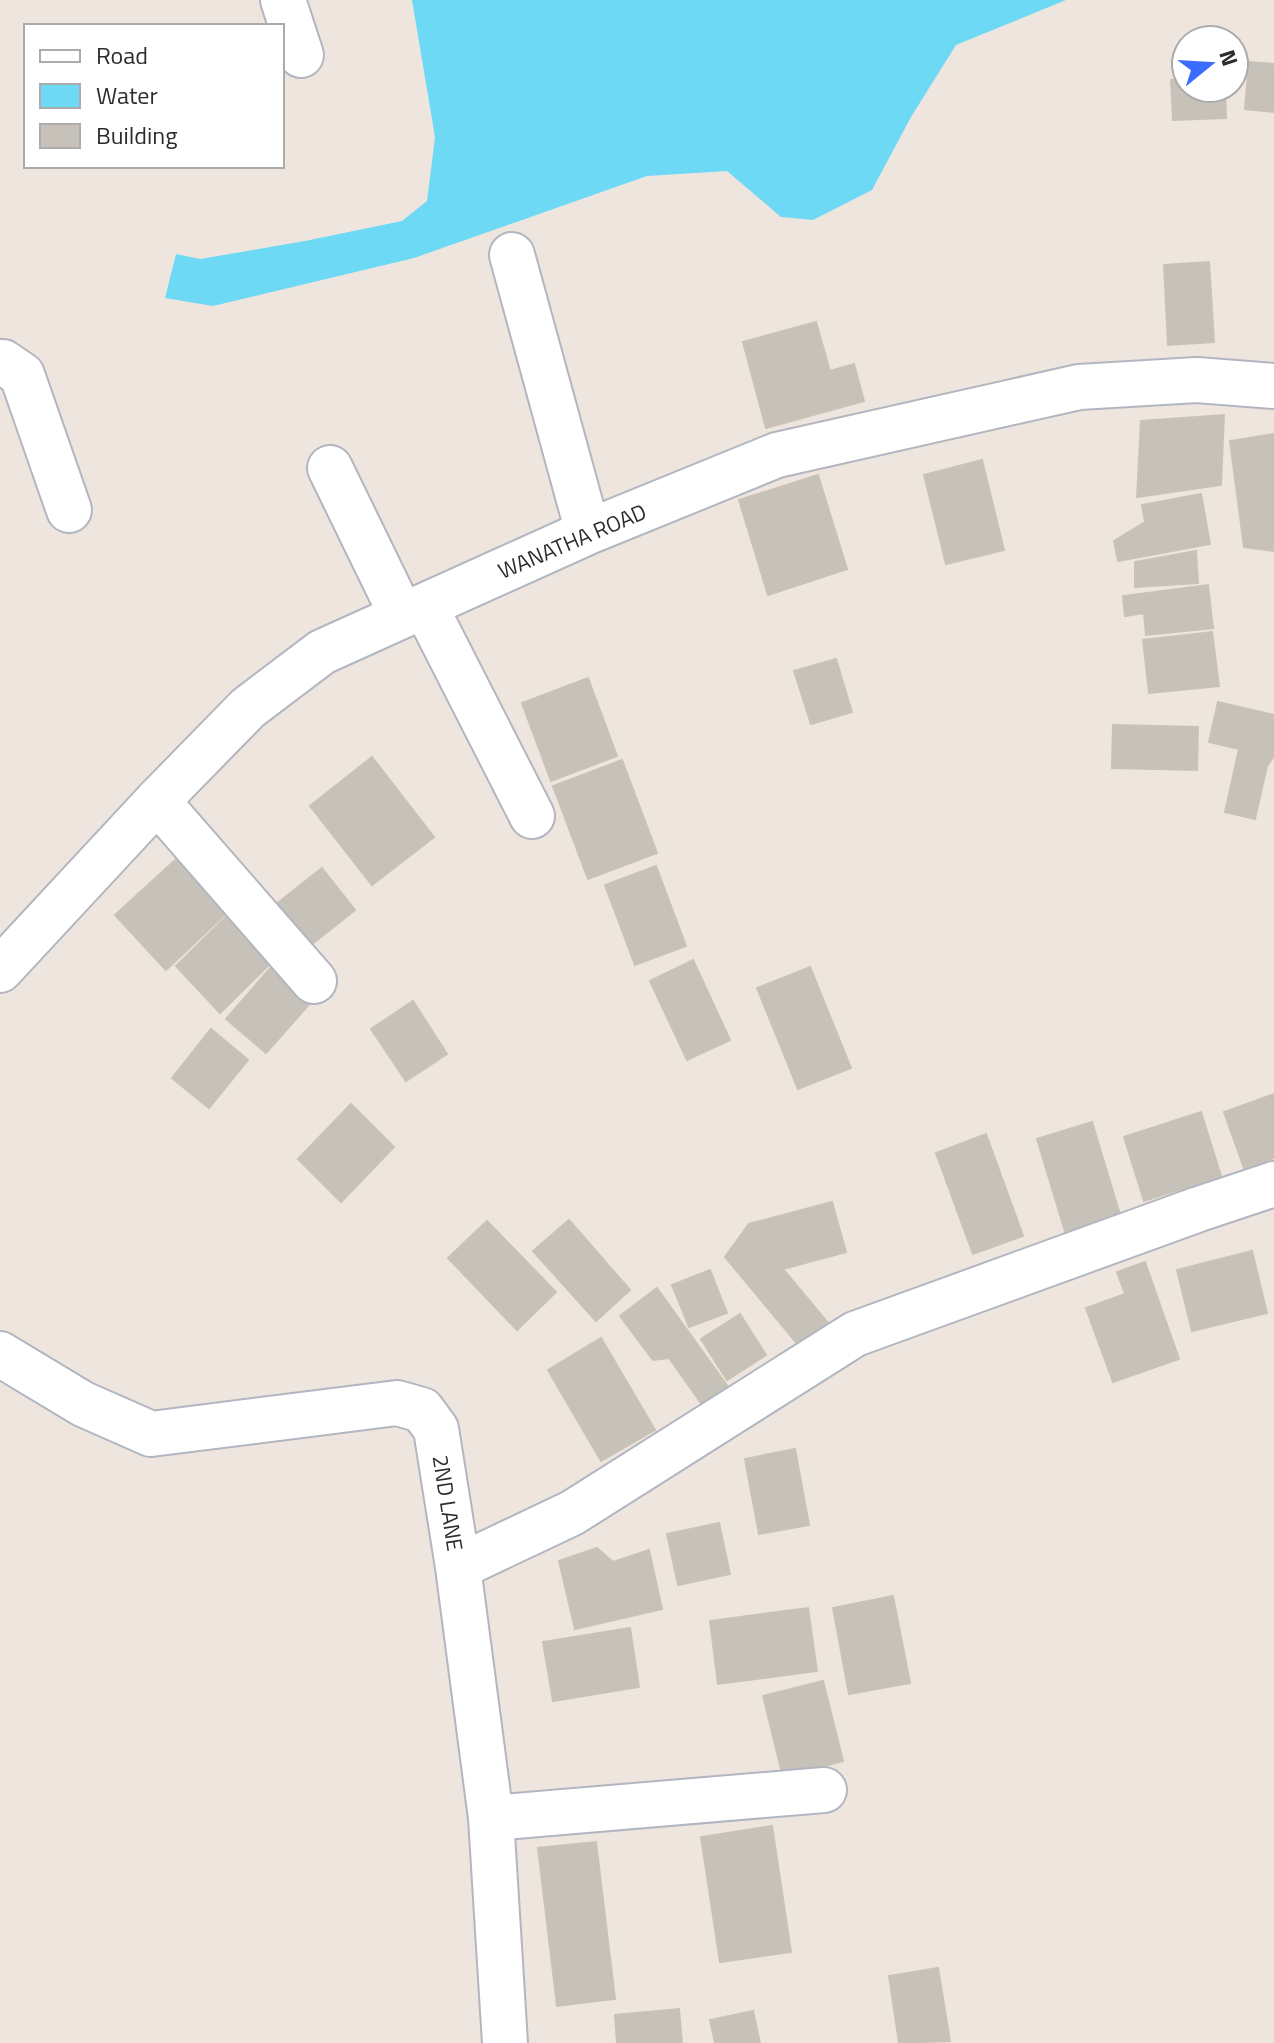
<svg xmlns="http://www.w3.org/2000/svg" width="1274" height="2043" font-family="'Titillium Web',sans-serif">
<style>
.water{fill:#6ed9f4}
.building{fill:#c6c1b9;stroke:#cac2b7;stroke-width:2}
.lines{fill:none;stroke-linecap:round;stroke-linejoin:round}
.minor-casing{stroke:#b2b6c0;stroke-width:48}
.minor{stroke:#fff;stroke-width:44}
.labels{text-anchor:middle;stroke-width:6;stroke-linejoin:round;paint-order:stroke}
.street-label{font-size:22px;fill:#2c2c2c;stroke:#fff}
</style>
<rect width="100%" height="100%" fill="#eee6de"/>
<path class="water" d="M412,0H1066L956,45L911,117L872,190L813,220L781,217L727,171L647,176L414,258L213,306L165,298L176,254L200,259L305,241L402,221L427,201L435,137Z"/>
<path class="building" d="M1249,62L1274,64V112L1245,109Z
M1186,79V88H1225L1226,118L1173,120L1171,80Z
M1209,262L1214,342L1168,345L1164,265Z
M816,322L830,371L854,364L864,401L766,428L743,342Z
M1224,415L1221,485L1137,497L1141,421Z
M1274,434V551L1244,547L1230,441Z
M982,460L1004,550L946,564L924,475Z
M818,475L847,569L768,595L739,500Z
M1201,494L1210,544L1118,561L1114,541L1145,522L1142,505Z
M1196,551L1198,583L1135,587V562Z
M1208,585L1213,628L1146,635L1144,613L1125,616L1123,596Z
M1212,632L1219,686L1149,693L1143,640Z
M836,659L852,712L811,724L794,671Z
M588,678L617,756L551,781L522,703Z
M1218,702L1274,715V756L1267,766L1255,819L1225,812L1239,749L1209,742Z
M1113,725L1198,727L1197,770L1112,768Z
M372,757L434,837L372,885L310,806Z
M622,760L657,853L588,879L553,786Z
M184,852L234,906L166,970L115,915Z
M656,866L686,946L635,965L605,885Z
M322,868L355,910L307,948L274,906Z
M231,912L275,959L220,1013L176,966Z
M693,960L730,1040L687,1060L650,981Z
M273,965L313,1000L266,1053L226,1019Z
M810,967L851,1068L798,1089L757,988Z
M413,1001L447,1054L406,1081L371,1029Z
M211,1029L248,1060L209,1108L172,1078Z
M1274,1094V1158L1244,1168L1224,1112Z
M351,1104L394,1147L341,1202L298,1159Z
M1201,1112L1221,1176L1144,1201L1124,1137Z
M1092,1122L1122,1221L1067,1238L1037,1139Z
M986,1134L1023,1236L973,1254L936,1153Z
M832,1202L846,1252L783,1269L828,1323L800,1347L725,1257L749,1224Z
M569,1220L630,1290L596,1321L533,1251Z
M487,1221L556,1292L517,1330L448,1258Z
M1252,1251L1267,1313L1192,1331L1177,1270Z
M1145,1262L1179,1359L1113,1382L1086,1308L1125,1294L1117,1272Z
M710,1270L727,1313L689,1327L672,1285Z
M657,1288L731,1391L706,1410L669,1358L653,1360L620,1316Z
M740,1314L766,1355L727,1380L701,1339Z
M601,1338L655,1430L601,1461L548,1370Z
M795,1449L809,1525L759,1534L745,1459Z
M719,1523L730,1574L678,1585L667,1534Z
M597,1548L613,1562L649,1550L662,1609L575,1629L559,1561Z
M893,1596L910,1683L849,1694L833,1608Z
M808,1608L817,1671L718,1684L710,1621Z
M630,1628L639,1687L553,1701L543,1642Z
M823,1681L843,1761L783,1777L763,1696Z
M772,1826L791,1952L720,1962L701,1837Z
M596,1842L615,1999L557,2006L538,1848Z
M938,1968L950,2041L899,2043L889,1976Z
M679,2009L682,2043H617L615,2015Z
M753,2011L760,2043H715L710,2020Z"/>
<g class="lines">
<g class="minor-casing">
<path id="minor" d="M283,0L301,55
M512,255L588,532
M0,362H3L22,375L69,510
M330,468L402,616
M425,606L532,816
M157,801L314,981
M0,970L157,801L248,708L322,652L588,532L777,455L1079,387L1197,380L1274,386
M0,1354L83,1404L151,1434L397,1403L422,1410L436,1429L458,1567L491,1818L505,2043
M458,1567L572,1513L855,1334L1199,1209L1274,1184
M491,1818L824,1790"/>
</g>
<use href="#minor" class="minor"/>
</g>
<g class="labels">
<g class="street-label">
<text transform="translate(572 541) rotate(-23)" y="8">WANATHA ROAD</text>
<text transform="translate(448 1503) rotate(81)" y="8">2ND LANE</text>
</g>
</g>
<rect x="24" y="24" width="260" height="144" fill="#ffffff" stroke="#ababab" stroke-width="2"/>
<rect x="40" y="50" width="40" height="12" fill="#ffffff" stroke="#ababab" stroke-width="2"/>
<text x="96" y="64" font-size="24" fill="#2c2c2c">Road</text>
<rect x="40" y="84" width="40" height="24" fill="#6ed9f4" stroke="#ababab" stroke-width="2"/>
<text x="96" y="104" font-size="24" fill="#2c2c2c">Water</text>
<rect x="40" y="124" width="40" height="24" fill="#c6c1b9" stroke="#ababab" stroke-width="2"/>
<text x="96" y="144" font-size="24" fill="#2c2c2c">Building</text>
<g transform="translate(1210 64) rotate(72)"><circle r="38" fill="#ffffff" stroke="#ababab" stroke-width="2"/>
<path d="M0-6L14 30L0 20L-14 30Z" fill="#3a6cff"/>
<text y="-12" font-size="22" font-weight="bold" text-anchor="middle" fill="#2c2c2c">N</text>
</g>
</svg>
